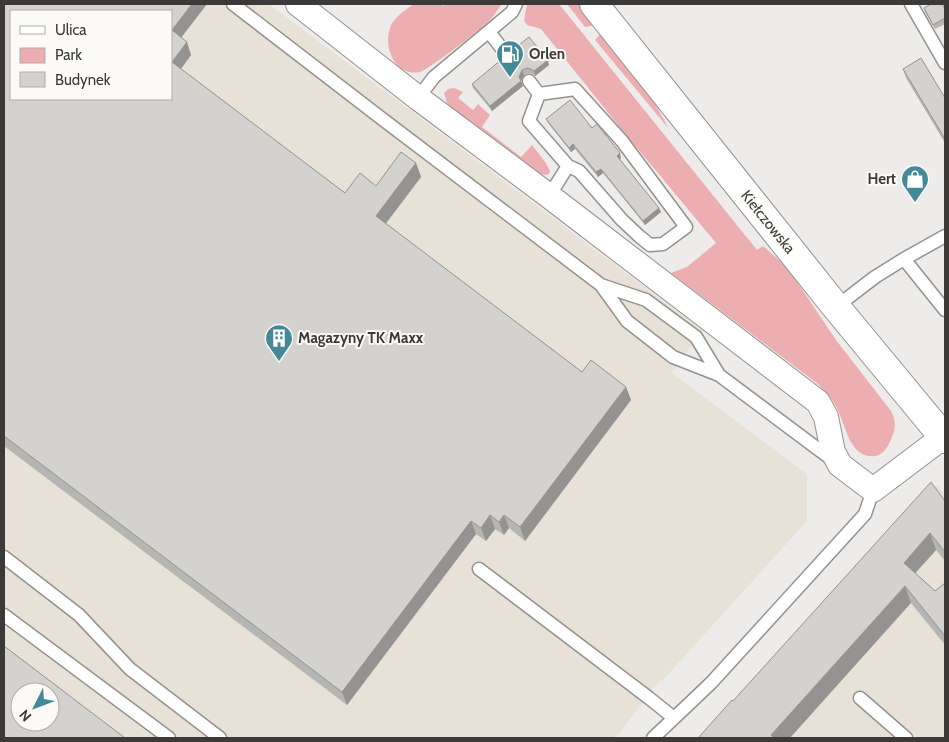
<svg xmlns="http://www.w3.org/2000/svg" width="949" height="742" font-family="Cabin,sans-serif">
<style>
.built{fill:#e8e1d8;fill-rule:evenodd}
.green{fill:#edaeb1}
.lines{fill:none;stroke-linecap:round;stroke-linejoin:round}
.service-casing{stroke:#94928f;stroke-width:15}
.minor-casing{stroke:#94928f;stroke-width:26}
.tertiary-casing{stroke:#94928f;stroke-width:30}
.service{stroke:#fff;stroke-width:12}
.minor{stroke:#fff;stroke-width:24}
.tertiary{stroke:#fff;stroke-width:28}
.wall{fill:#b5b5b2}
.shaded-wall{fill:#949391}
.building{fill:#d3d2cf;stroke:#949391;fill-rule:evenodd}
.labels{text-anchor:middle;stroke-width:4;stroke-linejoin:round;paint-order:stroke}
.poi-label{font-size:15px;font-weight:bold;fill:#3b3a39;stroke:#fcfaf7;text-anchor:start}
.street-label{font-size:15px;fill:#3b3a39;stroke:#fcfaf7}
</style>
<rect width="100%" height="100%" fill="#eeecea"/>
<path class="built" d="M4,4H269L703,331L672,373L807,474V521L662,681L660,680L618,735L616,734L613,738H4ZM11,11H171V99H11ZM20,692H50V722H20Z
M935,486L939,487L945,495V738H705Z"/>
<path class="green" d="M414,4H441L443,6L446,4H502C497,10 493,17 488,22C481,29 427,71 420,72C396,77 383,49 390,28C393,18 405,10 414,4Z
M527,4H559L757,250L763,246L787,267L836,340L891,411C896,420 896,428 892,437C889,445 884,455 875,456C848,459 846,422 835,405C831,397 824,391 818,384L671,273L687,267L716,243L618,125L541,29L527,25L524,21Z
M567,4H580L595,22L591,26L585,27Z
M601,33L648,91L669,129L595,40Z
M454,88L463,92L458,98L473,110L478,104L490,115L482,127L521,157L532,145L546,163L550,171L549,174L546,175L541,174L452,108L447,103L444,93L448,89Z"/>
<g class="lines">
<g class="service-casing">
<path id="service" d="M233,4L381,118L601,285L627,321L668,353L673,357L719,375L834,461
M911,4L945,63
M489,32L510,59
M529,81L539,94L529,121L568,166L549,196
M539,94L575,89L622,141L686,227L663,244L650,245L639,236L622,220L579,171L568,166
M418,98L434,77L512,12L516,4
M904,259L945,310
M601,285L646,300L696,337L719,375
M836,307L875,277L904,259L945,236
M4,557L79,615L130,669L220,738
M479,569L649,698L674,718
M4,615L169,738
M860,698L906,738
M653,738L711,683L865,514L873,490"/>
</g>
<g class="minor-casing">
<path id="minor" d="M298,4L418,98L549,196L818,402L826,417L833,452L840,465L873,490L943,437"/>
</g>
<g class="tertiary-casing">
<path id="tertiary" d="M594,4L836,307L945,439"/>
</g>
<use href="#service" class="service"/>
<use href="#minor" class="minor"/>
<use href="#tertiary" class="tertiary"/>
</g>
<path class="wall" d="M4,4H207L181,38L187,42L191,55L181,69L345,193L376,186L416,163L421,177L385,224L582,372L626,387L631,400L525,541L509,528L504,535L495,529L486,541L476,534L347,705L4,446Z
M924,8L945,9V24L935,29L925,12Z
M514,60L549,65L535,76L533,74L528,73L524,75L521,81L523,86L492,111L473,88L472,84L505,62H509Z
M903,69L945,98V143L906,78Z
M546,119L592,128L621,158L620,159L661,212L645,225L603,173L598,177L575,149L571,152L548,123Z
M945,501V561L936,550L915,573L935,591L945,583V645L911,603L733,701Z"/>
<path class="shaded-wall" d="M192,4H207L176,44L172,30Z
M187,42L191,55L176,75L172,62Z
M548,60L549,65L535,76L534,71Z
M522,70L524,75L521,81L523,86L492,111L490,106L519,77Z
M573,144L575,149L571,152L569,148Z
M620,153L621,158L619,160L617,156Z
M416,163L421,177L381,230L376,216Z
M601,169L603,173L598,177L596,172Z
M659,208L661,212L645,225L643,221Z
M626,387L631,400L525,541L520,527Z
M490,515L495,529L486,541L481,528Z
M504,515L509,528L504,535L499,522Z
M471,521L476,534L347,705L342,692Z
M930,533L936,550L910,579L904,563Z
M905,586L911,603L790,738H773L771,735Z"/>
<path class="building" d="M4,4H192L172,30L187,42L172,62L345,193L360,173L376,186L401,152L416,163L376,216L582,372L591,360L626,387L520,527L504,515L499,522L490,515L481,528L471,521L342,692L4,436ZM11,11H171V99H11Z
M931,4H942L945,9V18L933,25L924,8Z
M529,37L548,60L534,71L531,69L527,68L522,70L519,77L521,81L490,106L472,84L502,59L505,62H509L514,60L516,54L514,49Z
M921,58L945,98V139L903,69Z
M570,100L592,128L597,124L620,153L617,156L659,208L643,221L601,169L596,172L573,144L569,148L546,119Z
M931,482L945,501V552L930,533L904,563L935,591L945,583V636L905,586L771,735L775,738H698L732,700L733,701Z
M4,646L125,738H4ZM20,692H50V722H20Z"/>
<defs>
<g id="fuel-pin" transform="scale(1.4375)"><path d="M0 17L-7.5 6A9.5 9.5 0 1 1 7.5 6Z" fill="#458998" stroke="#fcfaf7"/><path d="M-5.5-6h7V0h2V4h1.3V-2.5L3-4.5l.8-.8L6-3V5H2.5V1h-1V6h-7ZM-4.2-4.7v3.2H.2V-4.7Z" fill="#fff"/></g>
<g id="shop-pin" transform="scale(1.4375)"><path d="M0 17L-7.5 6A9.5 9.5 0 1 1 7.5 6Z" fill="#458998" stroke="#fcfaf7"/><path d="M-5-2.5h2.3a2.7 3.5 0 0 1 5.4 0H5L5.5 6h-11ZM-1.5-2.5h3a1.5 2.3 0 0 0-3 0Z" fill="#fff"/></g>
<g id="building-pin" transform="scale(1.4375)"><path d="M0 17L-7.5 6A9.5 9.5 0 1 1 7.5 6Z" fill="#458998" stroke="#fcfaf7"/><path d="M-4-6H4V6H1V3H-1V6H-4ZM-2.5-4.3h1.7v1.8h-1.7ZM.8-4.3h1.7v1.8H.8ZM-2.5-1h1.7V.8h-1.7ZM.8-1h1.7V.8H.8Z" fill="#fff"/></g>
</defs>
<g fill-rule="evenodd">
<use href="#fuel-pin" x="510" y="54"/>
<use href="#shop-pin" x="915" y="179"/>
<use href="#building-pin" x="279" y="338"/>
</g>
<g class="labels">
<g class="poi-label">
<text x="529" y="59">Orlen</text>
<text x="896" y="184" text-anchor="end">Hert</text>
<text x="298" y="343">Magazyny TK Maxx</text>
</g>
<g class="street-label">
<text transform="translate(768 222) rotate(51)" y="5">Kiełczowska</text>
</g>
</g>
<rect width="949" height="742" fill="none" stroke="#3b3a39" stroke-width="10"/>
<rect x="10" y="10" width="162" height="90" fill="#fcfaf7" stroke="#afadab"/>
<rect x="20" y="26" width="25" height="8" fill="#ffffff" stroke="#afadab"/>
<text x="55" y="35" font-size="15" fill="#3b3a39">Ulica</text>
<rect x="20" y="48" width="25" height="15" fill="#edaeb1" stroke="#afadab"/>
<text x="55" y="60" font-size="15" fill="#3b3a39">Park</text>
<rect x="20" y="72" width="25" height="15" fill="#d3d2cf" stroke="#afadab"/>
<text x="55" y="85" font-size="15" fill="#3b3a39">Budynek</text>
<g transform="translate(35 707) rotate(228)"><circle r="24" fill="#fcfaf7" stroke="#afadab"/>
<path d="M0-4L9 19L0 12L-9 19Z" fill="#458998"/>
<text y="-8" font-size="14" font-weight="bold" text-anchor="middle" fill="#3b3a39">N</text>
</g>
</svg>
